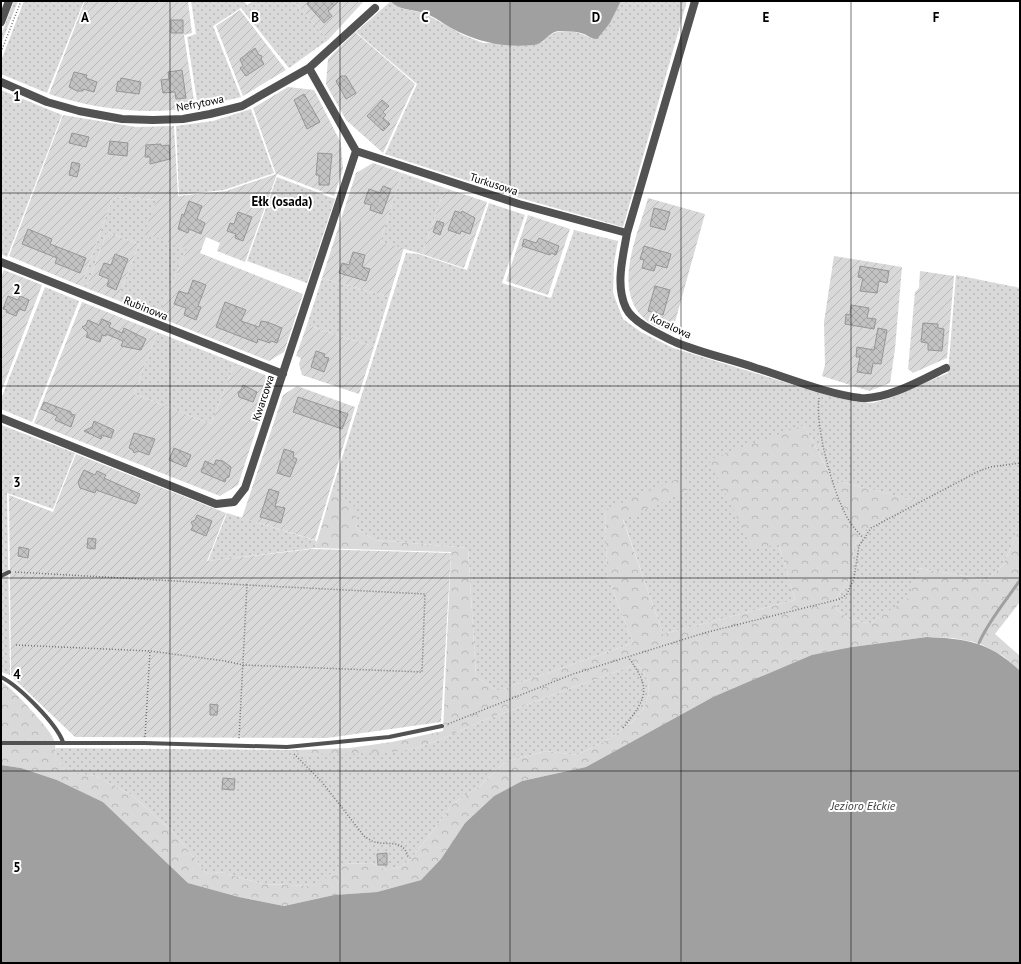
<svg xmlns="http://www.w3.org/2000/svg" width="1021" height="964" font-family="'PT Sans',sans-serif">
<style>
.grass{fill:url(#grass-dots)}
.forest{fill:url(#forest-crowns)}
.garden{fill:url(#garden-furrows)}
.water{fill:#a0a0a0}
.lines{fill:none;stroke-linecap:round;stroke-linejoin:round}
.stream{stroke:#a0a0a0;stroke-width:3}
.building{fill:url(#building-cross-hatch);stroke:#969696}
.path{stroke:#747474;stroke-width:1.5;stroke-dasharray:1 2;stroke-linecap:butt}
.service{stroke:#525252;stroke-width:4}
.minor{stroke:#525252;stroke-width:8}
.tertiary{stroke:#525252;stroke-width:8}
.grid{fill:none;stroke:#000;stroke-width:1;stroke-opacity:0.55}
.labels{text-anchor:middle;stroke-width:4;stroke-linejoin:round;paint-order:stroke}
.street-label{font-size:11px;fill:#000;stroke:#fff}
.water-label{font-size:12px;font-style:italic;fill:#414141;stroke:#fff}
.quarter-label{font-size:13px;font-weight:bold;fill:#000;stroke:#fff}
.grid-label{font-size:13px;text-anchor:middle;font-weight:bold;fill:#000;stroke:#fff;stroke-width:4;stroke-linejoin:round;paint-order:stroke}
</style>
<defs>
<pattern id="grass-dots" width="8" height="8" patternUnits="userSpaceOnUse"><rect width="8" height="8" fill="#d9d9d9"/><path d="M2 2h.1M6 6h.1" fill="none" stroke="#b8b8b8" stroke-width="1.8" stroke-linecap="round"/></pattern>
<pattern id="forest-crowns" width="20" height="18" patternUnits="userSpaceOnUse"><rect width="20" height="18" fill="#d9d9d9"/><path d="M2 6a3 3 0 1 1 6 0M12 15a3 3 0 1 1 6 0" fill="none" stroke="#b8b8b8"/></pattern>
<pattern id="garden-furrows" width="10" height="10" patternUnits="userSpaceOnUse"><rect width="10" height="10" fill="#d9d9d9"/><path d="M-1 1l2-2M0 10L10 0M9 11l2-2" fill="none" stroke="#b8b8b8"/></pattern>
<pattern id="building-cross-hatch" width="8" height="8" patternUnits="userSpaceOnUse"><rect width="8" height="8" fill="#c2c2c2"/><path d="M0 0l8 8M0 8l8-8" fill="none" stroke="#a5a5a5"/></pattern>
</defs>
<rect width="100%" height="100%" fill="#fff"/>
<path class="grass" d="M14,1H18L1,44V35Z
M24,1H84L47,93L1,74V61Z
M191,1H244L247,5L253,1H294L328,40L289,68L241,8L213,26L241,97L198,107L187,37L196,34Z
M391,1L403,9L424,13L463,35L483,43L543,42C555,26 577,30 592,39L610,23L621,1H687L623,227L520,198L385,154L417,84L356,32Z
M1,90L62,115L7,257L1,254Z
M251,109L274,173L224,190L179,195L176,126L213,121Z
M402,173L445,188L422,254L380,242Z
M277,177L335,199L307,283L247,261Z
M113,197L157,200L187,249L158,317L117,300L139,244L107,232L86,288L81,286Z
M489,203L525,215L502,283L551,298L574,230L618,241L614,263L613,293L623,319L641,332L673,348L830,396L858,402L873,403L890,398L948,373L956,275L1020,288V526L1003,565L987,580L918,568L911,597L871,623L851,621L836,609L838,596L851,576L854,547L865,530L913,500L833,480L804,425L779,545L795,600L663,634L623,519L688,490L605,510L607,575L633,643L497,691L476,676L468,548L375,540L357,529L354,507L332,490L406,253L419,254L467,270Z
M322,278L389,297L374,347L307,325Z
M45,287L79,301L32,422L1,409V399Z
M157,332L235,363L211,424L134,394Z
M1,425L75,453L53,509L7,493L10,675L1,672Z
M227,513L317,541L315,548L208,561Z
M637,664L648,680L649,694L643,710L632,722L607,740L577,755L546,751L505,762L480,786L454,803L411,859L400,867L386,870L371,863L343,864L317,886L263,884L220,872L207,874L174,833L133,796L96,776L68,773L56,759V748L295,750L301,755L414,749L444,738L482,721Z"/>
<path class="forest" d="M804,425L833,480L914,500L865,530L854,547L851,576L838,596L836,609L851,621L871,623L910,597L918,568L987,580L1003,565L1020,526V602L995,634L1020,656V671L1003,656L979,643L953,638L927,637L852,647L713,697L586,767L522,781L494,796L465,823L441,859L421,880L377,892L334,895L284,906L239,897L188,883L103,802L57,780L21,768L1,765V681C12,688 42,721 50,733C56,741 56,750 56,759L68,772L96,776L133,796L174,833L207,874L220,872L263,884L316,886L343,864L371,863L386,870L400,867L411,859L454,803L480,786L505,762L546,751L577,755L607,740L632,722L643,710L649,694L648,680L637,664L482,721L444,738L414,749L383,753L301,755L295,750L349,748L392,742L443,731L451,552L315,548L332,490L355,507L357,529L375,540L468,548L476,676L497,691L633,643L607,575L605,510L684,476L688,490L623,520L663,634L795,600L779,545L752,548L709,460Z"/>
<path class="garden" d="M85,1H188L192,33L184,35L195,107C148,116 94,109 49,94Z
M294,1H364L328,40Z
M240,10L286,70L243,96L216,26Z
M355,32L415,84L383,153L346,120L326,84L328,59Z
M288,87L314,90L341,143L343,169L334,196L277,174L245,262L217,251L220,243L206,237L200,253L303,294L284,352L269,361L158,317L187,249L144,233L157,200L113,197L81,286L9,256L63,115L136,127L174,126L178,196L226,191L276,174L253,108Z
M373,163L402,173L380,242L404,248L389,297L322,278L356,173Z
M445,188L487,202L464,268L422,254Z
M648,198L705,214L672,333C664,329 653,326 647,321C610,291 638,235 648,198Z
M528,215L570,229L548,295L506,281Z
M107,232L139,244L117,300L86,288Z
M834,256L902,267L895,349L890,383L869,391L822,376L825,365L824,322Z
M4,270L42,285L1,392V277Z
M920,271L954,276L947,358L913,373L908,369L915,292L919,288Z
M82,302L157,332L134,394L211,424L235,363L265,375L269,391L238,485L220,496L34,423Z
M307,325L374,347L359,394L302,375L299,364L301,358L296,356Z
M297,386L355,407L315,540L242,518L283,395Z
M76,454L226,513L207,561L312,549L451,553L441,722L327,738L75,737L11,676L9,495L53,512Z"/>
<path class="water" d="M390,1H621L610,23L597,39C591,39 589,36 584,34C576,31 567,31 559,31C548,32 545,44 533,45C503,48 478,42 451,28C442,23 434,16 424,13C411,9 401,11 390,1Z
M927,637C967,639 990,642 1020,671V963H1V765L21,768L57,780L103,802L188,883L239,897L284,906L334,895L377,892L421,880L441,859L465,823L494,796L522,781L586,767L713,697L812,655L852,647Z"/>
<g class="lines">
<path class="stream" d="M979,643C989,620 1006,601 1020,580"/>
</g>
<path class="building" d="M310,1H339L328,11L332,16L324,23L307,4Z
M171,20H183V33H171Z
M255,48L259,55L262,56L261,59L264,64L246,76L240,68L243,66L240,59Z
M182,70L186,98L176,99L175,92L163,93L161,80L169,79L168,72Z
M74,72L87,75L86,78L97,82L94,92L83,89V91H77L69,87Z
M341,76H346L356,93L346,99L336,81Z
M121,78L141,82L139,94L116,91L118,81L120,82Z
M304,94L320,122L307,129L294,100Z
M382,100L389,106L383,112L386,115L383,118L390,124L383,131L367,116Z
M72,133L89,137L86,147L69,143Z
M110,141L128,143L127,156L108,154Z
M161,144V146L169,145L170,159L150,164V157H145L146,145Z
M318,153L332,154L329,185H319V175H316Z
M72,162L80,164L77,177L69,175Z
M383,186L391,189L382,214L370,210L371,205L364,203L369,189L380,193Z
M189,201L202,206L197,219L205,223L201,234L189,229L188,233L178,229L182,214L184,215Z
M654,208L670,212L665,230L650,226Z
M455,211L461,213L462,211L475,218L470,234L461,231L460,234L448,230Z
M238,212L252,217L243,241L235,238L236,234L227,231L230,223L234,224Z
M437,221L444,223L440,235L433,232Z
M28,229L52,239L50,244L86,258L80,273L55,263L57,258L22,244Z
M539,238L559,246L556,255L551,253L550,255L522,246L524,239L536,243Z
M644,246L671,254L667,268L656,265L654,271L642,268L644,260L640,259Z
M353,252L365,255L362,267L370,269L366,281L339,273L342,263L349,265Z
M115,254L128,259L116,290L107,286L109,279L99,275L104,263L111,265Z
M860,266L889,271L887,283L879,281L877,293L860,291L863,278L858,277Z
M193,280L206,285L198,306L201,307L196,320L184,315L186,308L174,304L179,291L188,294Z
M655,286L670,290L663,315L648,311Z
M8,296L18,300L20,296L29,300L25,311L19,309L16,316L6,312L7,310L3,309Z
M225,302L246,310L241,321L259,327L261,321L267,322L282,328L277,343L271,341L270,343L258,339L257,343L216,327Z
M851,305L869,308L867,318L876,319L874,329L845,324L846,314L850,315Z
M102,319L111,323L109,327L122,333L124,328L146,339L141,350L121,346L123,341L106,334V336L102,335L100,342L86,337L88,333L82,327L86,325L88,320L99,325Z
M923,323L938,324V328L944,329L942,351L928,350V343L921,342Z
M878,328L887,330L881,364L873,363L871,374L857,372L860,357H856L857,347L874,350Z
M316,351L325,354L324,357L329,358L324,372L311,367Z
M243,385L257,392L253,402L239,397L238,392L241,390Z
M298,397L348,414L342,429L293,412Z
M44,402L71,412V414L75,415L71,427L55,420L57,416L41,409Z
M94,421L114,430L111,438L102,435L101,439L84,431L92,427Z
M134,433L155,439L149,455L138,451L134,453L132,449L129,448Z
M174,448L191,455L186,467L169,460Z
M284,449L294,452L293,457L297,459L290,477L277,473Z
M216,460L223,461L231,467L229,477L226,478L225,482L201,472L205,461L214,465Z
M84,470L95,475L97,471L106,475L104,478L140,494L136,504L96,490L95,493L80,488L78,482Z
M269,489L279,492L275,506L285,508L281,523L260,517Z
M197,515L212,521L206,536L191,530L193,526L191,522L195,520Z
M88,538L96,539L95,549L87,548Z
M19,547L29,549L28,558L18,556Z
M210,704L218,705L217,715H210Z
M223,778L235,779L234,790L222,789Z
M387,853V865H378L377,854Z"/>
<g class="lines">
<path class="path" d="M1,52L21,1
M819,398C815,428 833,493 848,519C852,526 858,532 863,538
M15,572L247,585
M16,645L150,651
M448,724L573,674L704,633L840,599L847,594L854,578L859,546L871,528L979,471L990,467L1020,463
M623,728C647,698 652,689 628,657
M145,737L150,651L225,661L243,665L422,672L425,594L247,585L239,739
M294,754L322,782L364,836C367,838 370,840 372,841C386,847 403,837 408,857"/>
<path class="service" d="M1,576L9,572
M1,677C19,686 56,723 63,742
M1,743H144L287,747L389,737L442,726"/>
<path class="minor" d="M695,1L627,233C623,257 615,285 626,308C633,323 661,335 675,342C701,353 730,359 756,368C789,378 827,394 861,398C887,400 923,379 946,368
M1,82L47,102L79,111L122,119L153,120L183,119L210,114L242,106L309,68L375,8
M356,151L519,204L627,233
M1,262L283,374
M1,418L216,504L234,502L245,488L356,151L309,68"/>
<path class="tertiary" d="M1,22L9,1"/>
</g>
<path class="grid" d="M170,1V963M340,1V963M510,1V963M681,1V963M851,1V963M1,193H1020M1,386H1020M1,578H1020M1,771H1020"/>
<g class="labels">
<g class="street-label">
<text transform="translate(200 103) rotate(-11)" y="4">Nefrytowa</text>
<text transform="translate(494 184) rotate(18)" y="4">Turkusowa</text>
<text transform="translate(146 308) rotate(22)" y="4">Rubinowa</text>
<text transform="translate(671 326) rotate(25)" y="4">Koralowa</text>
<text transform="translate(263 398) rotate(-72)" y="4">Kwarcowa</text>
</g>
<g class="water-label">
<text x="863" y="810">Jezioro Ełckie</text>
</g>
<g class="quarter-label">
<text x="282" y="206">Ełk (osada)</text>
</g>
</g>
<g class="grid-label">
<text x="85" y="22">A</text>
<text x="255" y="22">B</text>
<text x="425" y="22">C</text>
<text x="596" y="22">D</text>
<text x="766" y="22">E</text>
<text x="936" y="22">F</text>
<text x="17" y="101">1</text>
<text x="17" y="294">2</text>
<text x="17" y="487">3</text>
<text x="17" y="679">4</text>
<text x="17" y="872">5</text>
</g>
<rect width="1021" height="964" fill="none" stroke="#000000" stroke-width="4"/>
</svg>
